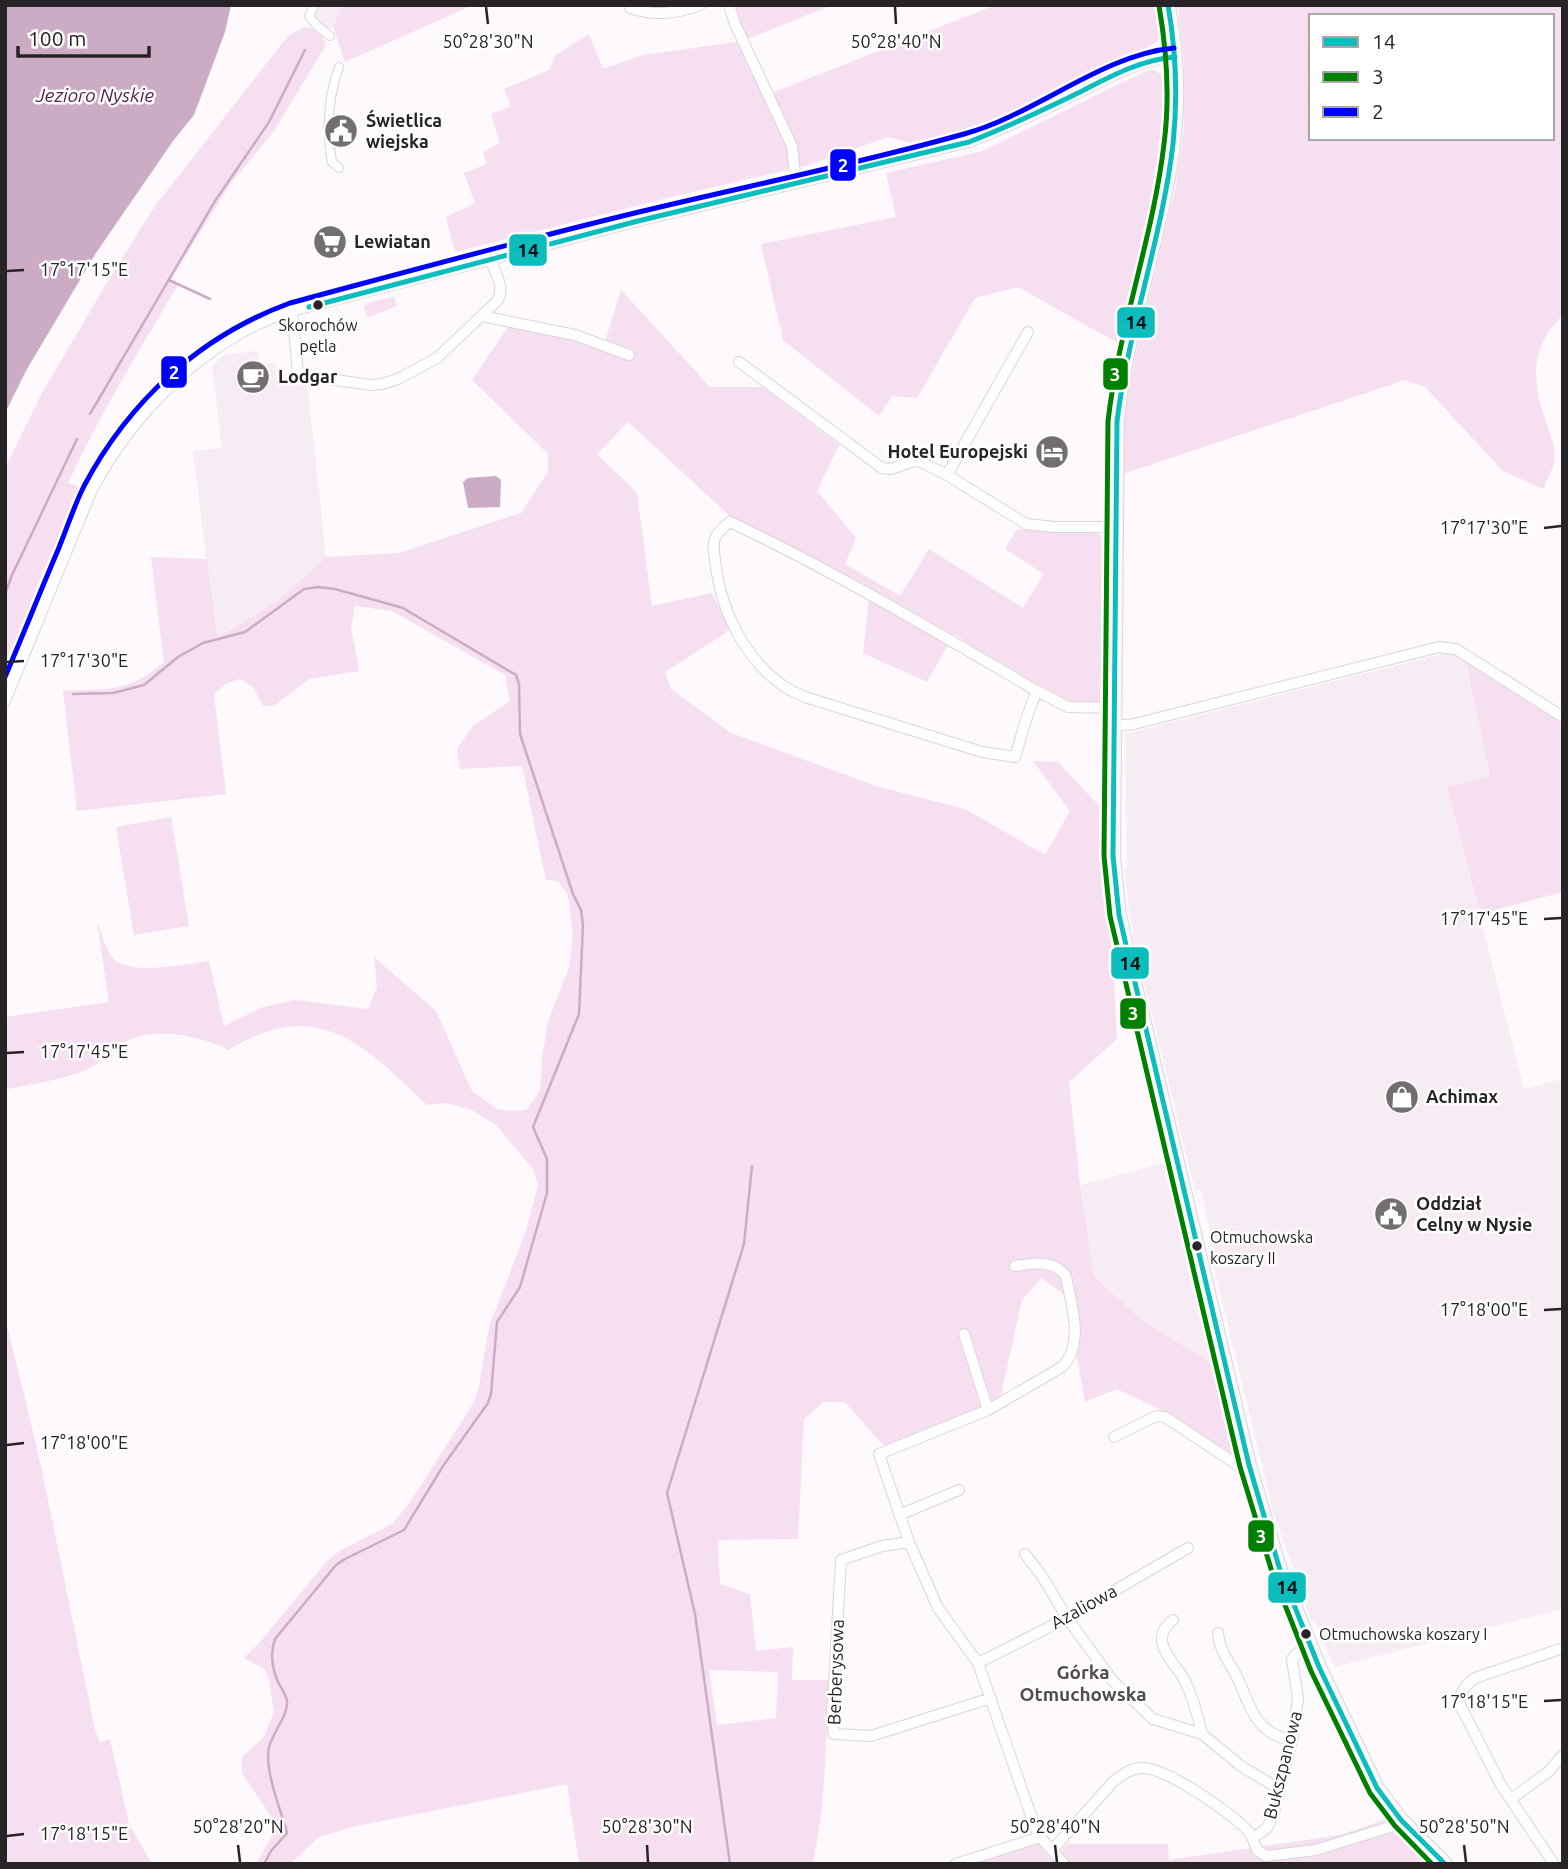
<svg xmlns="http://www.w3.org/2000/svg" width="1568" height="1869" font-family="Ubuntu,sans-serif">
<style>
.built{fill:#f7ebf4}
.green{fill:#f5dff0;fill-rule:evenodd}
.water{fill:#ccacc5}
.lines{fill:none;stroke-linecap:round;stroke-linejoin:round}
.stream{stroke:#ccacc5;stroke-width:2.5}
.pedestrian-casing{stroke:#d9d6d9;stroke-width:10}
.minor-casing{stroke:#d9d6d9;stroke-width:12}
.secondary-casing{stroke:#d9d6d9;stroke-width:16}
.pedestrian{stroke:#fffeff;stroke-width:8}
.minor{stroke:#fffeff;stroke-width:10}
.secondary{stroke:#faf7f9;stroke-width:14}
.bus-1-casing{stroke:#fff;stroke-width:10}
.bus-2-casing{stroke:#fff;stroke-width:10}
.bus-3-casing{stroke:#fff;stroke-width:10}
.bus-1{stroke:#0cbdbe;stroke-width:5}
.bus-2{stroke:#008000;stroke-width:5}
.bus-3{stroke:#00f;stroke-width:5}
.ticks{fill:none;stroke:#272326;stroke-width:2.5}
.bus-dot{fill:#272326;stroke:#fff;stroke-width:2.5}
.labels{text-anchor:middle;stroke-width:5;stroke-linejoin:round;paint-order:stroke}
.bus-label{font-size:16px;fill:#272326;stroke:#fff;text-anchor:start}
.poi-label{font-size:18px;font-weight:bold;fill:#272326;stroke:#fff;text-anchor:start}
.street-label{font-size:18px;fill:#272326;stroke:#fff}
.water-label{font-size:19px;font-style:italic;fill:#572250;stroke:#fff}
.neighbourhood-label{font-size:19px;font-weight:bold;fill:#544a52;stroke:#fff}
.ticks-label{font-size:18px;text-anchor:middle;fill:#272326;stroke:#fff;stroke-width:5;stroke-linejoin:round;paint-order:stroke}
.line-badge{stroke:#fff;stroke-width:2.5}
.badge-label{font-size:19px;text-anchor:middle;font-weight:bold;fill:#fff}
.pale-badge-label{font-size:19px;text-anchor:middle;font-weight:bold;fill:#111}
</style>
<rect width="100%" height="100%" fill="#fdf9fc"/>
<path class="built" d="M317,5H343L333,26L320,32L311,29Z
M257,351L259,364L275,363L276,376H290L307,382L326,557L279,600L216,638L193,451L222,448L212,367L223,355Z
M1454,651L1465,657L1490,776L1447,787L1524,1089L1563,1079V1609L1334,1667L1318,1627L1311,1619L1273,1511L1214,1267L1215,1255L1201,1190H1195L1134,941L1124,867L1127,866L1125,734Z
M1167,1162L1216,1366L1142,1320L1094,1277L1080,1185Z"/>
<path class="green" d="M343,5H473L345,62L333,26Z
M731,5H832L745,40L769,94L996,5H1158L1163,25L1161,39L1130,58L1003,119L911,143L888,137L805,166L671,197L455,252L446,217L475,203L464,173L487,164L483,152L500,143L491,114L511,106L504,89L549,70L556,55L589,34L603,69L643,55L744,41Z
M1178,5H1563V315C1532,345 1531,376 1544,416C1548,428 1555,445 1555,458C1554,468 1547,480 1543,489L1503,471L1425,387L1405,380L1123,474L1124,413L1140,333L1176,186L1184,127V60ZM1311,16H1552V138H1311Z
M305,27L320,32L326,45L274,131L231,183L170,281L178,285C139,350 100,414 68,483L82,488L5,679V468L41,395L105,286L155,206L288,36Z
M1154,70L1168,78L1170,85L1166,158L1123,346L1018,287L975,298L917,398L892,396L879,416L783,340L761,244L896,217L886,173L983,151L1144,72Z
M621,290L710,387H763L839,445L817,491L856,538L845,564L900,596L929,549L1023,608L1044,574L1005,549L1017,529L1059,533L1096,532L1107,542L1104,702H1071L993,660L954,634L927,682L863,653L870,589L732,518L628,422L597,454L637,493L652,606L712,593L730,630L665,672L671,689L731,733L879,787L965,809L1045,855L1070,811L1033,761L1058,762L1103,810C1106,887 1114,963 1117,1039L1069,1082L1080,1185L1094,1277L1142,1320L1216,1366L1236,1458L1166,1412L1117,1389L1085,1402L1066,1296L1041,1278L1022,1300L999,1403L885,1447L845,1402H824L804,1419L798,1539L718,1540L720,1584L750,1594L756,1651L793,1647L792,1680H830L822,1810L813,1864H579L567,1784L352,1827L319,1837L290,1864H256L274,1832L273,1819L242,1773V1757L264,1737L274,1712L268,1676L263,1668L244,1658L261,1641L327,1561L341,1550L392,1524L409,1504L473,1404L479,1387L489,1327L526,1231L538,1185L533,1169L496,1125L472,1110L445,1103L427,1105C363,1044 317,995 229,1050C201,1036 154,1026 125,1042C111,1049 100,1064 86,1070C61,1080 33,1084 7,1089L5,1017L109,1002L97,921C101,932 105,948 112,957C128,977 186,964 209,961L224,1026L263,1007L296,1000L368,1009L377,987L374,957L436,1011L472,1091L497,1109L510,1111L526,1110L540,1091L542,1058L548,1021L569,968L573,933L568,895L558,881L546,880L522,766L460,769L457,749L473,726L510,701L505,675L392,611L355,606L351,627L359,671L309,679L274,706H263L253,687L240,679L227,683L214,694L226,794L77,811L63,691C108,688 128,694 164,662L151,557L207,559L217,638L279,600L326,557L399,553L521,513L548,472V454L472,380L508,327L604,345ZM709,1670L778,1672L776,1718L717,1725Z
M394,297L397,306L369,317L366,314L364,307L368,303Z
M1465,657L1501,680L1503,671L1563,711V892L1480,914L1447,787L1490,776Z
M171,817L189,926L134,935L116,827Z
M5,1317L40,1461L95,1730L100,1743L110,1739L129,1824L152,1864H5Z
M1384,1820L1427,1864H964L1037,1842L1052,1861L1067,1844H1168L1169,1860L1340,1835Z"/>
<path class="water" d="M5,5H231L225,32L194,115L173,141L96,253L27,369L5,413Z
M496,476L501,480L500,507L468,508L463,482L468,478Z"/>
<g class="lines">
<path class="stream" d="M169,280L210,299
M90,414L215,201L269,122L305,50
M5,594L12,575L77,439
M73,694L113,693L144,685L178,657L203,643L245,632L304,589L318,587L335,589L403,608L516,675L519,684L520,734L573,894L581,910L583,925L579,1014L533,1127L547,1159V1193L520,1287L497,1322L491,1394L488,1403L443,1466L404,1530L345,1559L336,1565L275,1639C270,1653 272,1668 278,1682C281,1688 286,1694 287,1701C288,1716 273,1732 269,1747C264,1771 281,1810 287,1833L271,1851L264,1864
M730,1864L695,1614L667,1493L744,1244L752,1166"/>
<g class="pedestrian-casing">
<path id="pedestrian" d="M314,5L309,16L317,26L330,36
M339,67C328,98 326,130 332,162L339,168"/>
</g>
<g class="minor-casing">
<path id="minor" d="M729,5L735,24L792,146L796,182
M630,8C654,16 677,14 700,5
M292,311L298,372L300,375L371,385L382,384L398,379L437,358L498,300C505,286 495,273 490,259
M482,316L575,335L629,355
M739,362L882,468L891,469L917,460L947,475L1028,332
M947,475L1026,524L1055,527H1115
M1037,691C936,632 836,572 730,522C709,538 713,543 716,568C722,612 745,658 781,684C788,690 797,693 805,697L982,752L1015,757C1022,734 1027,712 1037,691L1068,707L1113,708
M5,701L91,492C131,414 207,337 292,311L638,221L969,142C1010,127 1049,107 1088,88C1115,75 1144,58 1175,57
M1113,726L1134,724L1439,647L1456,649L1563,717
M1015,1266C1035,1263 1053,1259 1066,1276C1071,1305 1085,1344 1062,1367L988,1410L879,1454L909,1542L938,1608L978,1663L1035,1827L1040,1837L1064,1864
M964,1334L988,1410
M1114,1437L1156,1416L1165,1417L1236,1464L1249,1465
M899,1515L959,1490
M909,1542L882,1546L841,1560L832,1716L834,1734L871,1736L991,1698
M1025,1554L1042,1576L1067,1618L1113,1681L1138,1705L1153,1719L1202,1734L1241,1766L1279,1789
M1173,1620C1146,1640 1175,1662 1185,1681C1193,1698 1198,1716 1202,1734
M1218,1633C1219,1652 1231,1663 1238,1679C1246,1696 1251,1716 1266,1729C1273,1735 1282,1738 1291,1741
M978,1663L1067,1618L1188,1548
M1511,1799L1548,1772L1563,1755
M1253,1838L1267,1828L1273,1816L1293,1736L1298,1699L1292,1659L1303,1648L1311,1647
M1052,1850L1114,1781C1123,1774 1131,1768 1143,1768C1167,1768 1231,1813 1248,1831C1253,1837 1254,1843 1257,1850L1266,1856L1316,1850L1393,1826L1401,1820
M956,1864L1040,1837
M1554,1864L1501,1785L1459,1703C1460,1691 1466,1685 1475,1678L1563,1648"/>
</g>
<g class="secondary-casing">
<path id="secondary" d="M1168,5C1178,57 1179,112 1170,165C1156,251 1125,334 1117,421L1113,856L1119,915L1129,960L1249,1465L1280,1570L1319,1667L1377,1788L1401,1820L1445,1864"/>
</g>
<use href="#pedestrian" class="pedestrian"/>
<use href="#minor" class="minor"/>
<use href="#secondary" class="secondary"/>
<g class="bus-1-casing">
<path id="bus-1" d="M1168,5C1176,51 1178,97 1173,144C1162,237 1129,327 1117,421L1113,856L1119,915L1249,1465L1280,1570L1319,1667L1377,1788L1401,1820L1445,1864
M309,307L638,221L969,142C1005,128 1039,112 1074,95C1106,79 1138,60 1175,57"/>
</g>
<g class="bus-2-casing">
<path id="bus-2" d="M1159,6C1167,52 1170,98 1164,144C1153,238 1119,327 1108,421L1104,856L1110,916L1240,1467L1272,1572L1311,1671L1370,1793L1395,1826L1432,1864"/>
</g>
<g class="bus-3-casing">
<path id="bus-3" d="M5,677C23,635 40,592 58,550C67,528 74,506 84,486C129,401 200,336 290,303C406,272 522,240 639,212C747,186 857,164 964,134C1035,115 1101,55 1174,48"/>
</g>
<use href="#bus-1" class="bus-1"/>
<use href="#bus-2" class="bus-2"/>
<use href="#bus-3" class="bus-3"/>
</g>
<path class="ticks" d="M486,7L488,24M895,7L896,24M7,271L24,270M1544,528L1561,526M7,662L24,661M1544,919L1561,918M7,1053L24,1052M1544,1310L1561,1309M7,1445L24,1443M1544,1701L1561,1700M7,1836L24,1834M238,1845L240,1862M647,1845L648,1862M1055,1845L1057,1862M1464,1845L1466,1862"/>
<defs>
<g id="civic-disc" transform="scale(1.75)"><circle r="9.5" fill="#726e71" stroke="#fff"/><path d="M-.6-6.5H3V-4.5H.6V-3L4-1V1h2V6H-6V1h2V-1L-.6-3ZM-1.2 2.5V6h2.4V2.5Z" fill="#fff"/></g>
<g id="supermarket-disc" transform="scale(1.75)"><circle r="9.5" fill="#726e71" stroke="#fff"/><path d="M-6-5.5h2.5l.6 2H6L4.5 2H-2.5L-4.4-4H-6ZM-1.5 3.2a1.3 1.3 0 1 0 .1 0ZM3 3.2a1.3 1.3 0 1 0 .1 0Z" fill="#fff"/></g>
<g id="cafe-disc" transform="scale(1.75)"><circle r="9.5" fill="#726e71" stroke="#fff"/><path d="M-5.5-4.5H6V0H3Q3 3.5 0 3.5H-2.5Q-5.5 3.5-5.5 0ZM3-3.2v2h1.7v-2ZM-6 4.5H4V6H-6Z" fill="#fff"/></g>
<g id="hotel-disc" transform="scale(1.75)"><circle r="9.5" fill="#726e71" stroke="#fff"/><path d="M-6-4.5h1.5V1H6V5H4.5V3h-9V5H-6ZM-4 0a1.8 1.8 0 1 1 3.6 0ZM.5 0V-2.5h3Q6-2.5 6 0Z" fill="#fff"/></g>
<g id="shop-disc" transform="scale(1.75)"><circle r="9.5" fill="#726e71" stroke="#fff"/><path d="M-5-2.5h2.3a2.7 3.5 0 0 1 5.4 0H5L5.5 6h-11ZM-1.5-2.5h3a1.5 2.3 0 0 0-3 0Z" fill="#fff"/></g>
</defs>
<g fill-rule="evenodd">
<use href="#civic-disc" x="341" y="131"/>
<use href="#supermarket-disc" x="330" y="242"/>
<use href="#cafe-disc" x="253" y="377"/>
<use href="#hotel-disc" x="1052" y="452"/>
<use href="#shop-disc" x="1402" y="1097"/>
<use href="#civic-disc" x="1391" y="1214"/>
</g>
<g class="bus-dot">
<circle cx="318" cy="305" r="6"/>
<circle cx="1197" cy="1246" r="6"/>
<circle cx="1306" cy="1634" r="6"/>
</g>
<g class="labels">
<g class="bus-label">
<text x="318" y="331" text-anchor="middle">Skorochów<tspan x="318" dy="21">pętla</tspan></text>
<text x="1210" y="1243">Otmuchowska<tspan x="1210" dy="21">koszary II</tspan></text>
<text x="1319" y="1640">Otmuchowska koszary I</text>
</g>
<g class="poi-label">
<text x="366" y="127">Świetlica<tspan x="366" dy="21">wiejska</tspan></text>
<text x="354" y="248">Lewiatan</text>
<text x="278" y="383">Lodgar</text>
<text x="1028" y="458" text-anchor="end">Hotel Europejski</text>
<text x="1426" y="1103">Achimax</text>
<text x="1416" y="1210">Oddział<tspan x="1416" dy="21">Celny w Nysie</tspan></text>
</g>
<g class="street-label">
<text transform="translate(1084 1607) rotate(-29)" y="6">Azaliowa</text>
<text transform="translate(836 1672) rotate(-88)" y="6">Berberysowa</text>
<text transform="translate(1283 1765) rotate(-76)" y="6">Bukszpanowa</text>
</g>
<g class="water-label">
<text x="95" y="102">Jezioro Nyskie</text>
</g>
<g class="neighbourhood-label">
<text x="1083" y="1679">Górka<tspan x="1083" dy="22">Otmuchowska</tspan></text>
</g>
</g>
<g class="ticks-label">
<text x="488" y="48">50°28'30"N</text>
<text x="896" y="48">50°28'40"N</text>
<text x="84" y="276">17°17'15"E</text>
<text x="1484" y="534">17°17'30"E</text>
<text x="84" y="667">17°17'30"E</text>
<text x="1484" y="925">17°17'45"E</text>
<text x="84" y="1058">17°17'45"E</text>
<text x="1484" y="1316">17°18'00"E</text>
<text x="84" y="1449">17°18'00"E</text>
<text x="1484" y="1708">17°18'15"E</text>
<text x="238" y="1833">50°28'20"N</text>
<text x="647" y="1833">50°28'30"N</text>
<text x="1055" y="1833">50°28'40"N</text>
<text x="1464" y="1833">50°28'50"N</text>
<text x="84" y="1840">17°18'15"E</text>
</g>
<g class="line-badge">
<rect x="829" y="148" width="28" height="34" rx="7" fill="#00f"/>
<rect x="508" y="233" width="40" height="34" rx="7" fill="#0cbdbe"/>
<rect x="1116" y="306" width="40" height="33" rx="7" fill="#0cbdbe"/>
<rect x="160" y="355" width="28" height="34" rx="7" fill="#00f"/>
<rect x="1102" y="357" width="27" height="34" rx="7" fill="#008000"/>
<rect x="1110" y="946" width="40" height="34" rx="7" fill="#0cbdbe"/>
<rect x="1119" y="997" width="28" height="33" rx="7" fill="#008000"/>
<rect x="1247" y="1519" width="28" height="34" rx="7" fill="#008000"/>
<rect x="1267" y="1571" width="40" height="33" rx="7" fill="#0cbdbe"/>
</g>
<g class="badge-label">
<text x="843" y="172">2</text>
<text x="174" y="379">2</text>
<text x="1115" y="381">3</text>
<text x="1133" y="1020">3</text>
<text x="1261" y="1543">3</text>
</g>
<g class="pale-badge-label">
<text x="528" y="257">14</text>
<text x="1136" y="329">14</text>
<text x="1130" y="970">14</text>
<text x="1287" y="1594">14</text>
</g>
<rect width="1568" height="1869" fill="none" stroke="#272326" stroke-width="14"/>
<rect x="1309" y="14" width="245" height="126" fill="#ffffff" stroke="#a9a7a8" stroke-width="2"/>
<rect x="1323" y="37" width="35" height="10" fill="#0cbdbe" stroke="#a9a7a8" stroke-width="2"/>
<text x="1372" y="49" font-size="21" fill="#272326">14</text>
<rect x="1323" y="72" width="35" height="10" fill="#008000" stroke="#a9a7a8" stroke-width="2"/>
<text x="1372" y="84" font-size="21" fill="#272326">3</text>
<rect x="1323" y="107" width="35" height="10" fill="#0000ff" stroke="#a9a7a8" stroke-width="2"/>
<text x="1372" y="119" font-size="21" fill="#272326">2</text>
<path d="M18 46v10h131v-10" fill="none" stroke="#272326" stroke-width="3.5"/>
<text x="28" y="46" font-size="21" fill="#272326" stroke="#ffffff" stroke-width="5" paint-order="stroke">100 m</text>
</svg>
